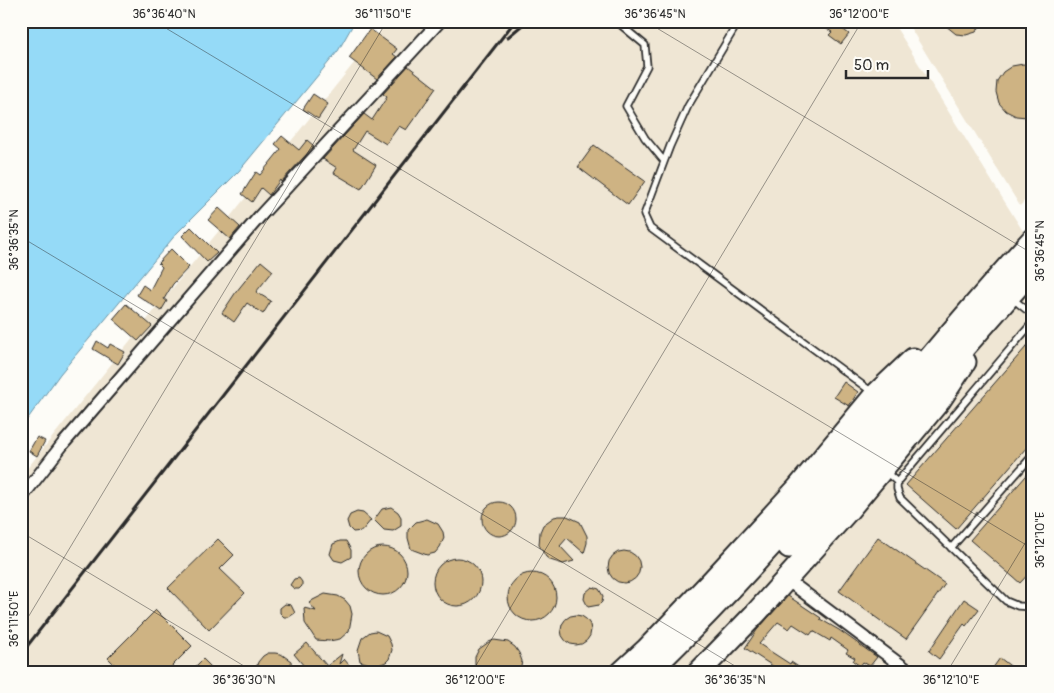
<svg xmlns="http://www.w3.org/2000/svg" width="1054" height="693" font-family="Pangolin,sans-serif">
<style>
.built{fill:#efe6d4}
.water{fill:#95daf7;stroke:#6b94a5}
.building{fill:#ceb383;stroke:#2b2b2b}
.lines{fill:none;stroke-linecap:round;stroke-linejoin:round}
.lane-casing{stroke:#2b2b2b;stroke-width:9}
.street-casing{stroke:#2b2b2b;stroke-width:15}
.highway-casing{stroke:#2b2b2b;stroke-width:25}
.lane{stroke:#fdfcf7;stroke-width:5.5}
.street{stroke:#fdfcf7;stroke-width:11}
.highway{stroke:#fdfcf7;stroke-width:21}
.rail{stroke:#2b2b2b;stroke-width:3}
.ticks{fill:none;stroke:#2b2b2b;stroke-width:1;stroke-opacity:0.45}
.neatline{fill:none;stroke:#2b2b2b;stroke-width:2}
.ticks-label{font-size:12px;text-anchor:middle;fill:#2b2b2b}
</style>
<rect width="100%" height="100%" fill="#fdfcf7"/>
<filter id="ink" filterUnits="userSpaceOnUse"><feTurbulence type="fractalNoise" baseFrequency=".02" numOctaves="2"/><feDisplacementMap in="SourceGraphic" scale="10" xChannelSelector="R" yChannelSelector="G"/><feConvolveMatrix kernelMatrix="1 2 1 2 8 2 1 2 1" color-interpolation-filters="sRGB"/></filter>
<g filter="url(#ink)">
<path class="built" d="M388,21H892L1026,236L1033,228V672H21V476Z
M906,21H1033V191L1020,206Z"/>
<path class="water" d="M21,21H355L338,51L239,171L177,233L60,374L21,428Z"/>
<path class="building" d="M813,21H832L849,34L841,44L829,35L832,32Z
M940,21H984L976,32L966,35L956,34Z
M370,29L397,49L393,54L397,57L377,79L349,58Z
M1023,64L1033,66V114L1027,117L1016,116L1006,111L999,103L996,92L997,81L1003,72L1012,66Z
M408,66L436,88L406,130L399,126L386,144L365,131L353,150L376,165L361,189L334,173L337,168L323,159L364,114L372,120L387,97L383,94Z
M313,94L328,104L318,119L303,109Z
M282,136L299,150L307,140L314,146L281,182L280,180L269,195L261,188L252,202L242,194L256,172L260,175L281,149L275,144Z
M594,145L645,181L628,205L578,167Z
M219,208L240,227L230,239L208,220Z
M191,227L217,253L207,262L182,236Z
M171,249L189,267L173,284L164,299L167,301L161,311L137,295L143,285L150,290L162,267L158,263Z
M261,261L273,271L256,292L271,301L263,314L247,303L234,322L222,313L236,292Z
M126,304L152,326L138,341L113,319Z
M1033,339V440L956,529L906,485Z
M97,341L108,348L110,344L125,352L118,364L93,349Z
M844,382L858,392L849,406L834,397Z
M37,437L45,441L37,456L29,451Z
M1033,468V569L1020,583L970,540Z
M482 519a17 17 0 1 1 34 0a17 17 0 1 1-34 0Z
M391,507L398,512L401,517V526L393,531L384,530L374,520L382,509Z
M357,512L363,513L371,520L362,531L353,532L349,528L347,521L350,515Z
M559,516H567L580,522L587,536V543L584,553L567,538L560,546L574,561L563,564L550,560L546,557L539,545L540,532L543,525L554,517Z
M427,519L438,524L443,532L444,538L440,547L435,553L427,555L411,549L408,538V530L416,522Z
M878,537L945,584L906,639L839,591Z
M218,539L234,555L220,569L245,593L209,630L168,588Z
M340,541H346L351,550V557L342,562L334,560L330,554L333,544Z
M359 571a24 24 0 1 1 48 0a24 24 0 1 1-48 0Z
M608 567a16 16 0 1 1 32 0a16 16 0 1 1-32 0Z
M433 582a24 24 0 1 1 48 0a24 24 0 1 1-48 0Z
M508 597a24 24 0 1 1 48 0a24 24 0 1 1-48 0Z
M299,578L302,582V586L299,589H295L290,585L294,579Z
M592,587L599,589L603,596L602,602L599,605L588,607L584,599L585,593Z
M325,594L338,596L345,600L350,606L352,614L349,631L340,639L329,641L316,640L305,623L304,608L316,611L309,603L313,600Z
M788,596L821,618L820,619L839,630L877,657L870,666L863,662L860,666L853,661L855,658L846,653L848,650L831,638L830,641L813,631L810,635L793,624L789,629L778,622L759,644L790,664L791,662L806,672H782L745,648L757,630Z
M964,599L979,609L966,626L964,624L939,659L929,651Z
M285,604L291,605L295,613L289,617H284L280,613V608Z
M156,610L192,646L166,672H122L108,658Z
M561 630a15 15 0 1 1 30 0a15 15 0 1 1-30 0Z
M376,631L387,636L391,644L392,650L389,659L386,662L376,666L360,661L358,650L362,638L370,632Z
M494,640L508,642L515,647L519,653L522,661L520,672H475V657L479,649L489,642Z
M307,643L327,666L342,654L339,664L344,659L355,672H309L294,654Z
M268,653H275L281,654L291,661L292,672H255L258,662L263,656Z
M1000,658L1018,672H990Z
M203,659L211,667L206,672H190Z"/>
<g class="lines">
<g class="lane-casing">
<path id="lane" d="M616,21L645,45L647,66L626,106L645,138L664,161
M739,21L688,106L670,146L644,215L650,228L872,392
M1013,299L1033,315
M886,472L897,482L1033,322
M897,482V489L900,498L1006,601L1018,606L1033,607
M951,548L1033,455"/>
</g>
<g class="street-casing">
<path id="street" d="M21,498L63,444L260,216L440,21
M786,579L910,672"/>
</g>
<g class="highway-casing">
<path id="highway" d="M789,547L1033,269
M622,672L647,649L712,581L797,489L875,395L913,359
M649,672C698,624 745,575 790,524C872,430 948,331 1033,239
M699,672L756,613L846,513L940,400L965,362"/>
</g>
<use href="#lane" class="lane"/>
<use href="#street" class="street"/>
<use href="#highway" class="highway"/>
<path class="rail" d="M508,37L527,21
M21,654L515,21"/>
</g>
</g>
<path class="ticks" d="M154,21L1033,549M645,21L1033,254M21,237L745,672M21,532L254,672M21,629L387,21M472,672L862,21M947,672L1033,530"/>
<rect width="1054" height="693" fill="none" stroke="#fdfcf7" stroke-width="55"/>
<path d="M846 70v8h82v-8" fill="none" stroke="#2b2b2b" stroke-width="2.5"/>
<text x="854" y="70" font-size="15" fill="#2b2b2b" stroke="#fdfcf7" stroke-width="4" paint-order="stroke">50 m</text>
<rect x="28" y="28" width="998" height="638" class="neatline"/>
<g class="ticks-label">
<text x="164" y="18">36°36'40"N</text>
<text x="383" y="18">36°11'50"E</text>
<text x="655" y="18">36°36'45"N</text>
<text x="859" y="18">36°12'00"E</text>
<text transform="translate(14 240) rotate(-90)" y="4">36°36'35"N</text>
<text transform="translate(1040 251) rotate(-90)" y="4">36°36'45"N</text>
<text transform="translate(1040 540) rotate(-90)" y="4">36°12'10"E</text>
<text transform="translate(14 619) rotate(-90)" y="4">36°11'50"E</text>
<text x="244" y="684">36°36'30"N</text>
<text x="475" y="684">36°12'00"E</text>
<text x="735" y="684">36°36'35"N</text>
<text x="951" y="684">36°12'10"E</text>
</g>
</svg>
